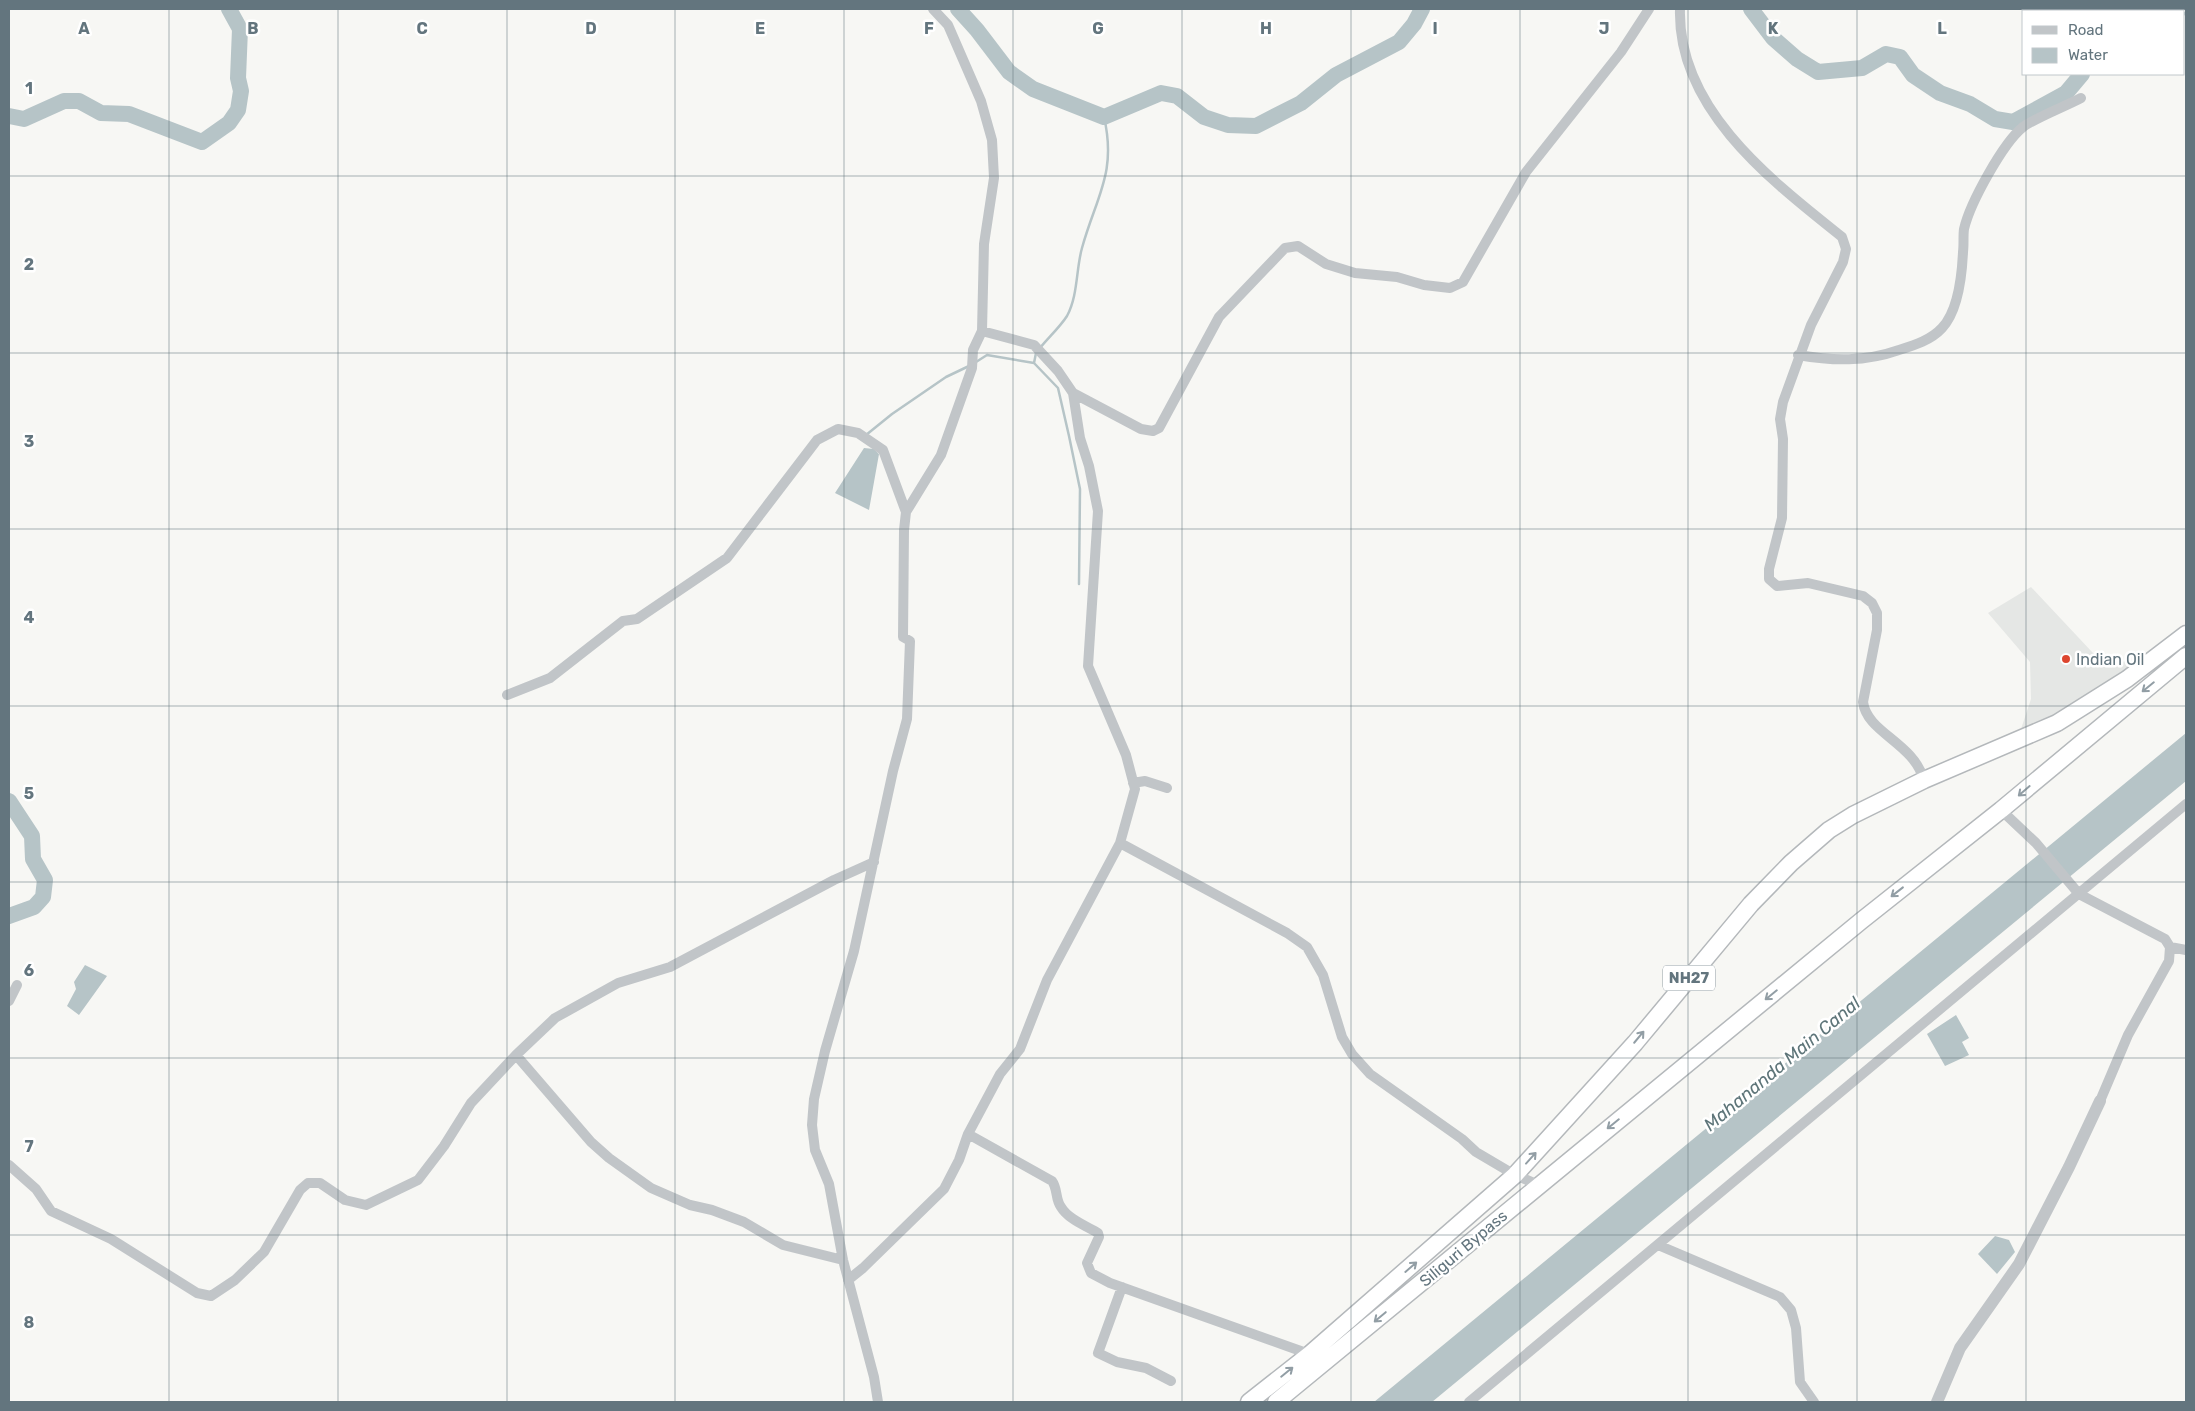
<svg xmlns="http://www.w3.org/2000/svg" width="2195" height="1411" font-family="Rubik,sans-serif">
<style>
.built{fill:#e5e7e5}
.water{fill:#b6c4c7}
.lines{fill:none;stroke-linecap:round;stroke-linejoin:round}
.stream{stroke:#b6c4c7;stroke-width:2.5}
.river{stroke:#b6c4c7;stroke-width:16}
.trunk-casing{stroke:#b4b8bb;stroke-width:19}
.minor{stroke:#c1c5c8;stroke-width:10}
.tertiary{stroke:#c1c5c8;stroke-width:12}
.trunk{stroke:#fff;stroke-width:16}
.oneway{stroke:#929ea5}
.grid{fill:none;stroke:#63757e;stroke-width:1;stroke-opacity:0.55}
.poi-dot{fill:#dd462f;stroke:#fff;stroke-width:2}
.labels{text-anchor:middle;stroke-width:5;stroke-linejoin:round;paint-order:stroke}
.shield{fill:#fff;stroke:#929ea5;stroke-width:1}
.shield-label{font-size:15px;font-weight:bold;fill:#63757e}
.poi-label{font-size:16px;fill:#63757e;stroke:#fff;text-anchor:start}
.street-label{font-size:16px;fill:#63757e;stroke:#fff}
.water-label{font-size:18px;font-style:italic;fill:#5e7579;stroke:#fff}
.grid-label{font-size:16px;text-anchor:middle;font-weight:bold;fill:#63757e;stroke:#fff;stroke-width:5;stroke-linejoin:round;paint-order:stroke}
</style>
<rect width="100%" height="100%" fill="#f7f7f4"/>
<path class="built" d="M2031,587L2093,653L2117,662L2142,660L2065,711L2020,732L2031,699L2030,662L1988,613Z"/>
<path class="water" d="M864,448L874,449L879,454L869,510L835,493Z
M2186,733V781L1432,1402H1374Z
M85,965L107,976L79,1015L67,1006L76,989L74,982Z
M1956,1015L1969,1038L1962,1042L1969,1055L1945,1066L1927,1034Z
M1995,1236L2009,1240L2015,1252L1997,1274L1978,1254Z"/>
<g class="lines">
<path class="stream" d="M2178,9L2181,11
M2184,13L2186,15
M1040,348C1048,338 1060,327 1067,316C1078,296 1076,269 1082,248C1096,197 1117,173 1104,117
M1036,353L1034,363L1058,388L1069,436L1080,489L1079,584
M976,362L987,355L1034,363
M866,435L892,414L946,377L969,366"/>
<path class="river" d="M958,9L977,30L1009,72L1033,89L1104,117L1161,93L1177,96L1204,117L1228,125L1256,126L1301,103L1336,75L1399,42L1414,24L1422,9
M1751,9L1773,38L1797,59L1818,72L1862,68L1886,54L1900,57L1913,75L1940,93L1970,104L1995,119L2013,122L2066,93L2082,74
M2116,11L2117,9
M9,116L24,119L64,101H79L101,113L129,114L202,142L229,123L238,110L241,91L238,78L240,29L229,9
M9,801L32,836L33,859L45,880L43,897L34,907L9,916"/>
<g class="trunk-casing">
<path id="trunk" d="M1249,1402L1310,1354L1515,1175L1635,1043L1751,904L1791,863L1829,830L1853,815L1924,780L2057,723L2127,679L2186,634
M1276,1402L1861,921L2001,810L2186,656"/>
</g>
<path class="minor" d="M1680,9C1677,109 1772,181 1842,237L1846,249L1843,262L1811,325L1783,402L1780,419L1783,439L1782,518L1769,569V579L1777,586L1808,583L1863,596L1872,603L1877,613V630L1863,702C1867,733 1913,742 1924,780
M982,331L1034,345L1058,371L1073,393L1141,429L1153,431L1159,428L1219,317L1285,248L1298,246L1326,264L1355,273L1397,277L1424,285L1450,288L1463,282L1526,172L1621,52L1649,9
M1798,355C1833,361 1865,362 1899,350C1915,345 1931,340 1942,328C1958,311 1962,274 1963,252C1964,244 1963,236 1964,229C1970,203 2003,143 2023,127C2035,118 2066,106 2081,98
M507,695L550,678L623,621L637,619L727,558L817,440L838,429L858,433L883,450L906,512
M1133,783L1145,781L1167,788
M2001,810L2036,843L2079,894L2165,939L2170,947L2169,961L2128,1035L2100,1101
M1120,843L1287,933L1307,947L1323,975L1342,1037L1352,1054L1370,1074L1462,1139L1476,1152L1515,1175L1539,1185
M2170,947L2186,950
M9,1001L17,985
M516,1055L591,1142L609,1158L651,1188L690,1205L712,1210L744,1222L783,1245L843,1260
M968,1134L1052,1181C1058,1189 1055,1199 1061,1207C1068,1219 1086,1226 1098,1233L1099,1237L1087,1263L1091,1273L1110,1283L1312,1355
M9,1165L36,1189L51,1211L111,1239L197,1293L211,1296L235,1280L264,1252L300,1190L308,1183H320L345,1200L366,1205L418,1180L444,1146L471,1103L516,1055L555,1018L618,983L670,967L834,880L874,862
M1658,1245L1780,1297L1791,1310L1796,1328L1800,1382L1814,1402
M848,1280L863,1268L944,1189L959,1160L968,1134L1000,1074L1020,1049L1047,980L1120,843L1135,789L1126,755L1088,666L1098,511L1089,466L1080,438L1073,393
M1122,1287L1098,1353L1117,1362L1146,1368L1171,1381
M878,1402L874,1377L843,1260L829,1184L815,1150L812,1125L814,1099L825,1051L854,951L893,771L907,719L910,641L903,637L904,530L906,512L941,455L972,368L973,350L982,331L984,244L994,178L992,140L981,101L948,25L933,9
M1469,1402L2186,804"/>
<path class="tertiary" d="M1937,1402L1960,1348L2019,1264L2069,1167L2100,1101"/>
<use href="#trunk" class="trunk"/>
</g>
<defs><path id="oneway-shaft" d="M-6 0H5M1.5-3L5.5 0L1.5 3" fill="none" stroke-width="1.6" stroke-linecap="round" stroke-linejoin="round" transform="scale(1.25)"/></defs>
<g class="oneway">
<use href="#oneway-shaft" transform="translate(2148 687) rotate(141)"/>
<use href="#oneway-shaft" transform="translate(2024 791) rotate(139)"/>
<use href="#oneway-shaft" transform="translate(1897 892) rotate(142)"/>
<use href="#oneway-shaft" transform="translate(1771 995) rotate(141)"/>
<use href="#oneway-shaft" transform="translate(1639 1037) rotate(-50)"/>
<use href="#oneway-shaft" transform="translate(1613 1124) rotate(141)"/>
<use href="#oneway-shaft" transform="translate(1531 1158) rotate(-48)"/>
<use href="#oneway-shaft" transform="translate(1411 1267) rotate(-41)"/>
<use href="#oneway-shaft" transform="translate(1380 1317) rotate(140)"/>
<use href="#oneway-shaft" transform="translate(1287 1372) rotate(-39)"/>
</g>
<path class="grid" d="M169,9V1402M338,9V1402M507,9V1402M675,9V1402M844,9V1402M1013,9V1402M1182,9V1402M1351,9V1402M1520,9V1402M1688,9V1402M1857,9V1402M2026,9V11M2026,74V1402M9,176H2186M9,353H2186M9,529H2186M9,706H2186M9,882H2186M9,1058H2186M9,1235H2186"/>
<circle class="poi-dot" cx="2066" cy="659" r="5"/>
<g class="labels">
<rect class="shield" x="1663" y="965.5" width="52" height="25" rx="4"/>
<g class="shield-label">
<text x="1689" y="983">NH27</text>
</g>
<g class="poi-label">
<text x="2076" y="665">Indian Oil</text>
</g>
<g class="street-label">
<text transform="translate(1463 1248) rotate(-40)" y="6">Siliguri Bypass</text>
</g>
<g class="water-label">
<text transform="translate(1782 1064) rotate(-40)" y="6">Mahananda Main Canal</text>
</g>
</g>
<g class="grid-label">
<text x="84" y="34">A</text>
<text x="253" y="34">B</text>
<text x="422" y="34">C</text>
<text x="591" y="34">D</text>
<text x="760" y="34">E</text>
<text x="929" y="34">F</text>
<text x="1098" y="34">G</text>
<text x="1266" y="34">H</text>
<text x="1435" y="34">I</text>
<text x="1604" y="34">J</text>
<text x="1773" y="34">K</text>
<text x="1942" y="34">L</text>
<text x="29" y="94">1</text>
<text x="29" y="270">2</text>
<text x="29" y="447">3</text>
<text x="29" y="623">4</text>
<text x="29" y="799">5</text>
<text x="29" y="976">6</text>
<text x="29" y="1152">7</text>
<text x="29" y="1328">8</text>
</g>
<rect width="2195" height="1411" fill="none" stroke="#63757e" stroke-width="20"/>
<rect x="2022" y="10" width="162" height="65" fill="#ffffff" stroke="#c1c8cb"/>
<rect x="2032" y="26" width="25" height="8" fill="#c1c5c8" stroke="#c1c8cb"/>
<text x="2068" y="35" font-size="15" fill="#63757e">Road</text>
<rect x="2032" y="48" width="25" height="15" fill="#b6c4c7" stroke="#c1c8cb"/>
<text x="2068" y="60" font-size="15" fill="#63757e">Water</text>
</svg>
